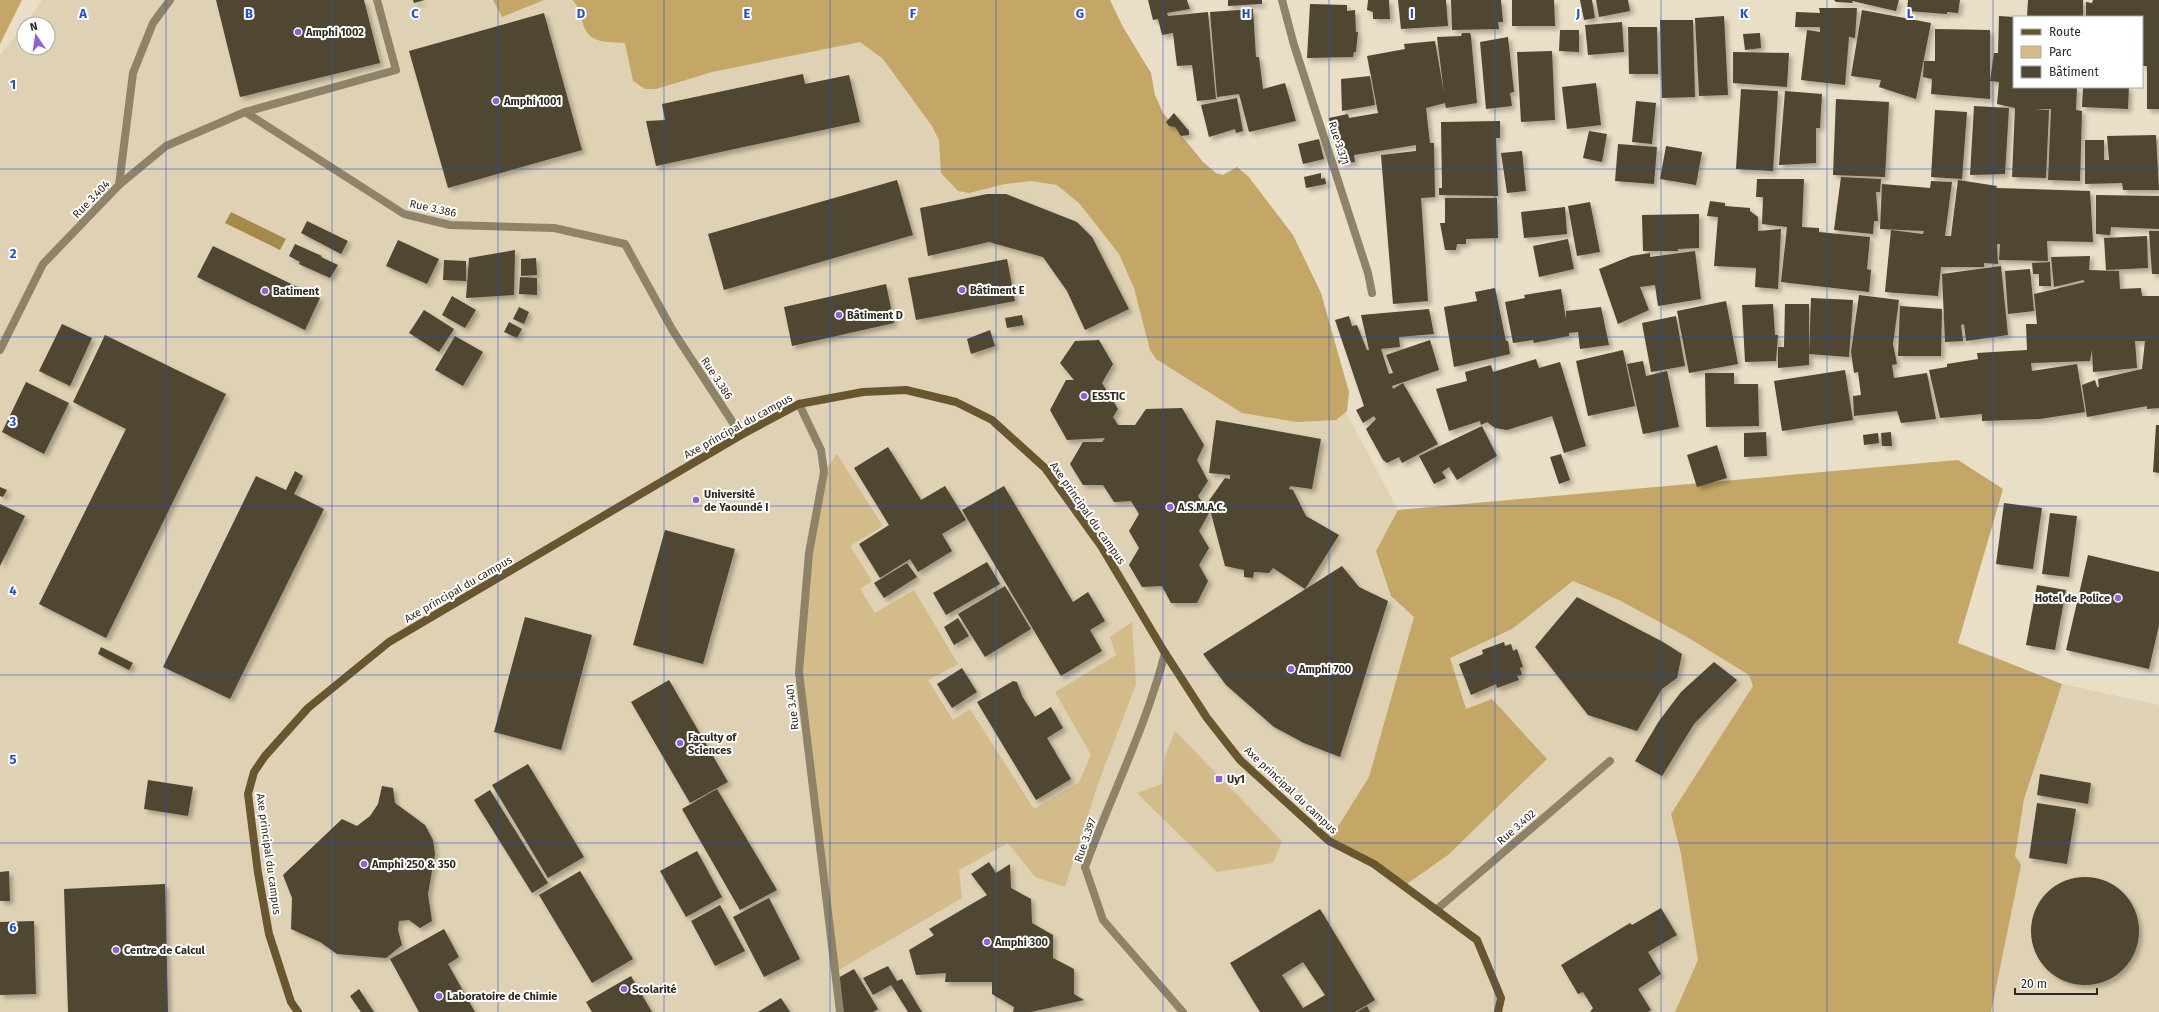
<svg xmlns="http://www.w3.org/2000/svg" width="2159" height="1012" font-family="'Fira Sans',sans-serif">
<style>
.built{fill:#dfd1b3}
.green{fill:#d3bc8a}
.forest{fill:#c4a767}
.water{fill:#a68a4a}
.building{fill:#4f4633;fill-rule:evenodd;filter:url(#shadow)}
.lines{fill:none;stroke-linecap:round;stroke-linejoin:round}
.street{stroke:#8e8268;stroke-width:8}
.secondary{stroke:#67562e;stroke-width:8}
.grid{fill:none;stroke:#1d4ed8;stroke-width:1;stroke-opacity:0.55}
.poi-dot{fill:#8b61dc;stroke:#fff;stroke-width:1.5}
.labels{text-anchor:middle;stroke-width:4;stroke-linejoin:round;paint-order:stroke}
.poi-label{font-size:11px;font-weight:bold;fill:#2d2920;stroke:#fff;text-anchor:start}
.street-label{font-size:11px;fill:#2d2920;stroke:#fff}
.grid-label{font-size:13px;text-anchor:middle;font-weight:bold;fill:#1d4ed8;stroke:#fff;stroke-width:4;stroke-linejoin:round;paint-order:stroke}
</style>
<defs>
<filter id="shadow"><feDropShadow dx="3.5" dy="3.5" stdDeviation="2" flood-color="#0004"/></filter>
</defs>
<rect width="100%" height="100%" fill="#e9dec6"/>
<path class="built" d="M42,0H1011L1233,199L1398,510L1958,460L2003,489L1958,643L2062,684L2159,705V1012H0V55L24,25V48H48V24H25Z"/>
<path class="green" d="M837,454L883,526L850,546L872,581L860,589L875,613L914,590L958,664L928,680L953,720L970,709L1034,809L1079,782L1091,755L1055,692L1116,655L1110,637L1132,622L1136,684L1098,784L1065,887L1035,877L1008,843L959,870L962,898L835,972L799,672L809,553L824,472Z
M1175,731L1282,841L1273,863L1217,872L1138,794L1139,792L1162,784L1165,756Z"/>
<path class="forest" d="M0,0H22L0,44Z
M493,0H544L502,17Z
M572,0H1110L1123,27L1151,73L1155,95L1163,113L1203,162L1216,173L1223,175L1237,167L1248,176L1293,235L1321,293L1349,392L1347,411L1336,420L1297,422L1242,413L1156,359L1150,350L1134,288L1119,254L1080,204L1057,185L1031,181L1005,184L969,193L958,191L941,173L939,140L932,126L883,59L860,42L712,72L656,89H645L633,81L625,43C616,42 601,43 593,38C579,30 584,9 572,0Z
M1958,460L2003,489L1958,643L2062,684L2024,799L2015,856L2021,865L1991,1012H1675L1698,960L1681,854L1671,814L1753,686L1749,675L1687,637L1619,600L1573,581L1512,629L1450,658L1466,709L1492,699L1547,759L1448,855L1404,886L1329,841L1369,777L1414,617L1391,596L1376,551L1398,510Z"/>
<path class="water" d="M231,212L286,239L280,250L225,223Z"/>
<path class="building" d="M216,0H364L380,63L240,97Z
M413,0H425L414,3Z
M1148,0H1187L1190,9L1167,13L1168,16L1208,12L1216,99L1197,101L1192,65L1177,66L1173,33L1162,35L1158,19L1153,20Z
M1228,0H1262V4L1228,6Z
M1368,0H1389L1390,19H1373V12L1367,10Z
M1398,0H1446L1448,26L1401,29Z
M1451,0H1501L1503,22H1498L1499,29L1452,30Z
M1512,0H1554L1555,26H1512Z
M1580,0H1592L1595,18L1584,20Z
M1596,0H1628L1630,11L1599,17Z
M1834,0H1899L1896,11L1852,1L1853,3L1836,2Z
M1908,0H1960L1958,13L1947,12V14L1907,11Z
M2028,0H2083V17H2027Z
M2093,0H2159V109H2147V66H2142V17H2086V2L2092,3Z
M1310,4L1347,5V11L1355,10L1356,32H1358L1356,52H1354L1353,57L1307,58Z
M1819,8H1857L1855,38L1849,37L1845,85L1801,80L1807,30L1820,32V27H1795L1796,12L1820,13Z
M1253,9L1256,57H1259L1263,89L1285,83L1296,121L1249,132L1239,94L1217,97L1210,12Z
M1862,10L1931,23L1916,99L1879,87L1881,80L1851,76Z
M544,13L582,150L448,188L409,51Z
M1724,16L1728,95L1699,96L1695,18Z
M1999,16L2014,17V87H2077L2076,110L2082,111L2080,181L2048,180L2051,109H2034L2049,110L2046,178L2012,177L2015,108L1997,104L1999,82L1990,81L1994,53H1998Z
M1660,20H1693L1695,97L1662,98Z
M1622,22L1624,52L1588,55L1585,25Z
M1628,27H1657L1658,74H1629Z
M1935,29L1990,30V99L1931,94L1932,79L1923,77L1924,61H1935Z
M1560,30H1579V52L1559,51Z
M1462,33H1470L1471,36L1477,103L1446,108L1445,103L1426,108L1430,143H1434L1435,197L1421,198L1428,301L1393,304L1381,155L1416,151V145L1354,155L1355,162L1339,164L1329,118L1348,114L1349,118L1378,113L1367,56L1405,49L1404,44L1435,41L1444,93L1437,37L1461,36Z
M1760,33L1761,48L1745,50L1743,34Z
M1508,37L1514,92L1510,93L1512,106L1486,109L1480,42Z
M1552,51L1555,120L1521,122L1517,52Z
M1733,52L1789,53L1787,87L1733,83Z
M803,74L805,84L849,75L860,122L656,166L646,121L665,120L662,104Z
M1370,76L1375,105L1342,111L1341,79Z
M1596,83L1601,125L1567,129L1562,87Z
M2083,87H2129L2128,109L2082,107Z
M1741,89L1778,91L1773,171L1736,169Z
M1785,91L1822,94L1820,128H1816V163L1779,165Z
M1237,98L1243,131L1236,133L1235,129L1209,137L1201,105Z
M1836,99L1889,102L1885,177L1833,175Z
M1636,101L1656,103L1652,144L1632,142Z
M1974,106L2009,108L2005,174L1970,175Z
M1935,110L1967,112L1962,179L1931,177Z
M1174,113L1189,131V135L1181,136L1175,127L1169,126L1166,122Z
M1500,121V138H1496L1498,196L1439,195V188H1442L1441,122Z
M1589,131L1607,134L1602,162L1583,158Z
M2156,135L2159,190H2123L2122,183L2085,184V140H2104V160H2109L2107,136Z
M1319,139L1324,159L1303,164L1298,144Z
M1618,144L1657,147L1654,184L1615,181Z
M1666,146L1702,152L1696,185L1660,179Z
M1522,151L1526,191L1507,193L1501,153Z
M1321,173V179L1325,178L1326,184L1306,188L1304,177Z
M1841,177L1881,179L1880,192H1876L1878,221H1874L1873,234L1834,230Z
M1757,179H1804L1802,227L1819,228V232L1870,237L1867,269L1871,270L1869,292L1781,282L1787,227L1762,224L1763,197H1756Z
M897,180L913,235L724,290L708,234Z
M1958,180L1997,186L1996,188L2090,191L2093,242L2047,241L2048,261L1999,260L2000,244H1997L1998,264L1984,263V267H1941L1938,296L1885,292L1891,230L1923,234L1924,231L1880,229L1882,184L1930,188L1931,181L1952,182L1945,236H1951Z
M987,194H1006L1077,222L1092,237L1129,309L1085,330L1067,291L1043,257L989,242L928,256L920,208Z
M2096,195L2159,196V229L2111,227L2110,235L2096,234Z
M1445,198H1497L1498,238L1466,239V244H1457L1456,250H1445L1440,223H1445Z
M1710,201L1725,203V206L1750,208V211L1758,217V231L1781,229L1778,289L1755,287L1756,268L1714,266L1718,217L1707,216Z
M1590,202L1600,252L1577,256L1568,206Z
M1565,207L1567,234L1524,238L1521,212Z
M1699,214V248L1678,249V251H1643L1642,215Z
M307,221L348,241L341,254L301,233Z
M2149,231H2159V274H2152Z
M2147,236L2148,268L2106,270L2104,238Z
M1568,239L1574,269L1539,277L1533,246Z
M398,240L439,259L427,284L386,266Z
M295,244L322,256L321,257L338,265L330,278L299,264L300,262L289,256Z
M213,246L320,298L305,330L197,277Z
M515,250L514,295L466,298L469,258Z
M1695,251L1701,299L1658,306L1655,285L1640,287L1649,310L1618,324L1599,269L1631,256L1650,253V257Z
M2090,256L2089,270L2119,271L2120,289L2141,288L2142,296H2159V408L2147,409V406L2087,417L2082,385L2095,380L2097,387H2099L2098,379L2142,369L2145,341H2135L2137,368L2093,372L2092,350L2090,361L2031,363L2032,371L2077,364L2085,412L2040,419L1982,421V414L1940,418L1929,370L1947,367V364L1978,359L1977,353L2027,350L2026,324H2037L2034,294L2085,282L2083,280L2054,287L2051,257Z
M536,258L537,275L521,276V259Z
M1007,259L1015,301L916,320L908,278Z
M444,260L466,261V281L443,280Z
M2050,262L2051,286H2039V274H2033L2032,263Z
M2001,266L2008,335L1966,341L1964,324L1961,325L1963,341L1945,342L1942,274Z
M2030,269L2034,311L2008,314L2005,271Z
M520,277L537,278V295L519,294Z
M886,284L894,323L792,346L784,307Z
M1495,288L1506,341H1508L1510,354L1454,367L1444,307L1477,301L1475,292Z
M1561,289L1566,319V311L1601,307L1609,345L1580,349L1578,332L1569,333V336L1534,343L1533,340L1513,343L1505,302L1525,298L1524,295Z
M1859,295L1899,300L1893,344L1897,364L1892,365L1894,378L1927,373L1936,419L1901,423L1897,411L1854,416L1853,396L1861,395L1858,372L1854,373L1851,352Z
M452,296L476,310L465,328L442,315Z
M1811,298L1853,300L1849,357L1809,354Z
M1726,301L1738,364L1689,373L1677,311Z
M1773,304L1775,335H1778L1776,361L1745,362L1742,305Z
M1785,304H1809V365L1778,368V347H1784Z
M1900,306L1942,309L1941,356H1898Z
M519,307L529,312L524,324L513,319Z
M1429,309L1434,334L1399,337L1400,347L1381,349L1389,374L1393,373L1386,355L1430,340L1439,370L1392,386L1393,389L1403,383L1438,444L1402,463L1399,457L1387,463L1383,460L1366,429L1376,419L1374,416L1363,423L1356,410L1364,406L1335,320L1349,316L1352,326L1357,325L1367,350H1369L1361,315Z
M424,310L454,329L439,352L409,333Z
M1022,315L1024,325L1007,328L1005,318Z
M1676,316L1685,366L1651,372L1642,323Z
M509,322L522,329L517,338L504,332Z
M62,324L92,338L70,386L39,371Z
M990,330L995,346L971,354L967,339Z
M105,335L226,394L106,638L39,604L126,429L73,402Z
M455,336L483,352L463,386L435,370Z
M1099,340L1113,364L1102,383L1118,409L1113,417L1118,425H1135L1146,409L1182,408L1204,445L1197,460L1208,481L1198,496L1209,513L1199,531L1209,548L1199,565L1208,581L1197,603H1171L1162,586L1142,587L1129,565L1139,548L1129,531L1139,514L1131,501L1114,502L1103,485H1083L1070,464L1083,442H1102L1105,438L1067,440L1050,410L1066,380H1074L1060,363L1075,341Z
M1623,350L1635,406L1588,416L1576,361Z
M1536,359L1539,368L1560,362L1586,446L1564,453L1552,416L1507,430L1495,428L1487,422L1481,425L1480,421L1449,431L1436,389L1467,381L1465,372L1491,365L1493,372Z
M1643,361L1646,376L1667,371L1679,427L1643,434L1627,364Z
M1845,370L1853,420L1782,431L1774,381Z
M1705,373H1734V384H1758L1759,426L1706,427Z
M26,382L69,403L44,454L2,432Z
M1216,420L1321,439L1312,489L1290,486L1289,489L1293,490L1306,516L1339,535L1305,589L1273,568L1269,573L1254,572L1253,578L1244,577V570L1225,566L1208,502L1225,478L1230,479V475L1209,473Z
M2156,425H2159V473L2153,472Z
M1482,426L1497,456L1457,480L1449,467L1442,472L1446,478L1434,484L1419,456Z
M1766,432L1767,456L1744,457V433Z
M1891,432L1892,446H1882L1881,433Z
M1878,433L1879,443L1864,445L1863,435Z
M1717,445L1727,478L1697,487L1687,455Z
M888,447L921,500L945,486L966,520L942,534L952,551L918,572L910,559L880,578L859,544L889,525L854,468Z
M1561,454L1570,480L1559,484L1550,457Z
M295,471L303,476L294,494L324,509L230,699L163,667L256,476L286,490Z
M1004,486L1073,602L1088,592L1105,621L1090,630L1102,651L1061,676L962,510Z
M0,487L7,490L3,497L0,496Z
M2004,503L2042,508L2033,569L1996,564Z
M0,504L25,516L0,566Z
M2050,513L2077,516L2069,577L2042,574Z
M665,530L735,549L703,664L633,645Z
M2088,555L2159,572V625L2149,669L2066,650Z
M987,562L1000,584L946,615L933,593Z
M907,563L917,577L884,598L874,583Z
M1342,566L1359,587L1388,601L1340,757L1304,743L1274,727L1226,685L1203,654Z
M2037,585L2066,590L2055,650L2026,645Z
M1005,586L1031,629L985,657L958,614Z
M1577,597L1663,642L1682,654L1677,678L1662,689L1637,731L1588,715L1535,647Z
M525,617L592,635L561,750L494,732Z
M958,618L969,636L954,645L944,627Z
M1504,642L1505,646L1511,644L1513,651L1517,649L1523,667L1520,668L1522,675L1517,676L1519,680L1497,688L1496,684L1471,695L1459,664L1483,654L1482,650Z
M101,647L133,663L129,670L98,654Z
M1714,662L1737,680L1694,724L1662,776L1635,761L1659,721L1681,692Z
M962,668L977,692L952,708L937,684Z
M669,680L728,782L690,803L631,702Z
M1013,681L1017,682L1022,696L1035,717L1051,707L1063,728L1047,738L1071,779L1036,800L977,702Z
M528,764L584,857L548,878L492,785Z
M2040,774L2091,783L2088,804L2037,795Z
M148,780L193,787L188,816L144,809Z
M382,786L393,788L395,803L425,825L433,840L435,854L428,894L432,921L420,928L409,920L399,921L398,930L402,945L386,958L337,954L320,942L291,929L292,898L283,875L342,819L357,826L370,816L378,804Z
M717,789L777,890L740,910L682,809Z
M490,790L548,883L532,893L474,800Z
M2037,803L2076,809L2067,864L2029,858Z
M697,851L722,897L686,917L660,871Z
M989,862L996,873L1010,864L1011,888L1031,899L1032,923L1053,935V958L1074,969V994L1084,1000L1031,1012H1013L1014,1007L992,994V982H945L946,973L916,975L909,950L934,935L929,929L987,895L971,874Z
M9,871L10,901H0V872Z
M580,871L633,959L592,983L539,895Z
M2031 931a54 54 0 1 1 108 0a54 54 0 1 1-108 0Z
M165,884L168,1012H68L64,889Z
M769,898L800,959L764,977L733,917Z
M720,905L745,951L715,966L691,921Z
M1661,908L1677,935L1648,952L1661,974L1638,989L1651,1010L1648,1012H1590L1593,1008L1583,992L1578,994L1561,965L1630,923L1632,925Z
M1320,909L1375,1000L1355,1012H1260L1230,963ZM1303,962L1325,995L1303,1008L1282,975Z
M34,921L36,994L0,995V922Z
M444,929L459,957L448,964L475,1012H419L390,959Z
M888,966L897,981L902,979L922,1012H908L891,985L873,995L863,978Z
M854,969L878,1009L873,1012H842L838,978Z
M631,976L652,1012H592L586,1002Z
M359,989L374,1012H361L350,996Z
M781,998L790,1012H758Z
M1367,1006L1370,1012H1357Z"/>
<g class="lines">
<path class="street" d="M377,0L396,70L245,112L404,214L450,225L554,228L625,244L673,331L741,435
M1282,0L1294,45L1368,273L1372,293
M119,185L133,73L153,23L170,0
M0,350L43,264L119,185L166,146L245,112
M799,404L821,450L824,472L809,553L799,672L840,1012
M1165,653C1146,727 1111,796 1085,867L1103,920L1183,1012
M1436,910L1610,761"/>
<path class="secondary" d="M298,1012L291,1002L269,934L258,873L248,794L254,772L265,756L308,708L389,642L741,435L799,404L863,392L906,390L956,402L992,420L1045,468L1101,546L1165,653L1207,718L1240,760L1329,841L1374,864L1477,940L1501,998L1498,1012"/>
</g>
<path class="grid" d="M166,0V1012M332,0V1012M498,0V1012M664,0V1012M830,0V1012M996,0V1012M1163,0V1012M1329,0V1012M1495,0V1012M1661,0V1012M1827,0V1012M1993,0V1012M0,169H2159M0,337H2159M0,506H2159M0,675H2159M0,843H2159"/>
<g class="poi-dot">
<circle cx="298" cy="32" r="4"/>
<circle cx="496" cy="101" r="4"/>
<circle cx="962" cy="290" r="4"/>
<circle cx="265" cy="291" r="4"/>
<circle cx="839" cy="315" r="4"/>
<circle cx="1084" cy="396" r="4"/>
<circle cx="696" cy="500" r="4"/>
<circle cx="1170" cy="507" r="4"/>
<circle cx="2118" cy="598" r="4"/>
<circle cx="1291" cy="669" r="4"/>
<circle cx="680" cy="743" r="4"/>
<rect x="1215" y="775" width="8" height="8" rx="2"/>
<circle cx="364" cy="864" r="4"/>
<circle cx="987" cy="942" r="4"/>
<circle cx="116" cy="950" r="4"/>
<circle cx="624" cy="989" r="4"/>
<circle cx="439" cy="996" r="4"/>
</g>
<g class="labels">
<g class="poi-label">
<text x="306" y="36">Amphi 1002</text>
<text x="504" y="105">Amphi 1001</text>
<text x="970" y="294">Bâtiment E</text>
<text x="273" y="295">Batiment</text>
<text x="847" y="319">Bâtiment D</text>
<text x="1092" y="400">ESSTIC</text>
<text x="704" y="498">Université<tspan x="704" dy="13">de Yaoundé I</tspan></text>
<text x="1178" y="511">A.S.M.A.C.</text>
<text x="2110" y="602" text-anchor="end">Hotel de Police</text>
<text x="1299" y="673">Amphi 700</text>
<text x="688" y="741">Faculty of<tspan x="688" dy="13">Sciences</tspan></text>
<text x="1227" y="783">Uy1</text>
<text x="372" y="868">Amphi 250 &amp; 350</text>
<text x="995" y="946">Amphi 300</text>
<text x="124" y="954">Centre de Calcul</text>
<text x="632" y="993">Scolarité</text>
<text x="447" y="1000">Laboratoire de Chimie</text>
</g>
<g class="street-label">
<text transform="translate(1339 143) rotate(72)" y="4">Rue 3.371</text>
<text transform="translate(91 199) rotate(-46)" y="4">Rue 3.404</text>
<text transform="translate(433 208) rotate(12)" y="4">Rue 3.386</text>
<text transform="translate(717 378) rotate(57)" y="4">Rue 3.386</text>
<text transform="translate(738 426) rotate(-29)" y="4">Axe principal du campus</text>
<text transform="translate(1088 513) rotate(55)" y="4">Axe principal du campus</text>
<text transform="translate(458 589) rotate(-30)" y="4">Axe principal du campus</text>
<text transform="translate(792 707) rotate(-97)" y="4">Rue 3.401</text>
<text transform="translate(1291 790) rotate(43)" y="4">Axe principal du campus</text>
<text transform="translate(1516 827) rotate(-41)" y="4">Rue 3.402</text>
<text transform="translate(1085 840) rotate(-71)" y="4">Rue 3.397</text>
<text transform="translate(269 854) rotate(82)" y="4">Axe principal du campus</text>
</g>
</g>
<g class="grid-label">
<text x="83" y="18">A</text>
<text x="249" y="18">B</text>
<text x="415" y="18">C</text>
<text x="581" y="18">D</text>
<text x="747" y="18">E</text>
<text x="913" y="18">F</text>
<text x="1080" y="18">G</text>
<text x="1246" y="18">H</text>
<text x="1412" y="18">I</text>
<text x="1578" y="18">J</text>
<text x="1744" y="18">K</text>
<text x="1910" y="18">L</text>
<text x="13" y="89">1</text>
<text x="13" y="258">2</text>
<text x="13" y="426">3</text>
<text x="13" y="595">4</text>
<text x="13" y="764">5</text>
<text x="13" y="932">6</text>
</g>
<rect x="2013" y="16" width="130" height="72" fill="#ffffff" stroke="#aba9a6"/>
<rect x="2021" y="29" width="20" height="6" fill="#67562e" stroke="#aba9a6"/>
<text x="2049" y="36" font-size="12" fill="#2d2920">Route</text>
<rect x="2021" y="46" width="20" height="12" fill="#d3bc8a" stroke="#aba9a6"/>
<text x="2049" y="56" font-size="12" fill="#2d2920">Parc</text>
<rect x="2021" y="66" width="20" height="12" fill="#4f4633" stroke="#aba9a6"/>
<text x="2049" y="76" font-size="12" fill="#2d2920">Bâtiment</text>
<g transform="translate(36 36) rotate(347)"><circle r="19" fill="#ffffff" stroke="#aba9a6"/>
<path d="M0-3L7 15L0 10L-7 15Z" fill="#8b61dc"/>
<text y="-6" font-size="11" font-weight="bold" text-anchor="middle" fill="#2d2920">N</text>
</g>
<path d="M2015 988v6h82v-6" fill="none" stroke="#2d2920" stroke-width="2"/>
<text x="2021" y="988" font-size="12" fill="#2d2920" stroke="#ffffff" stroke-width="3" paint-order="stroke">20 m</text>
</svg>
